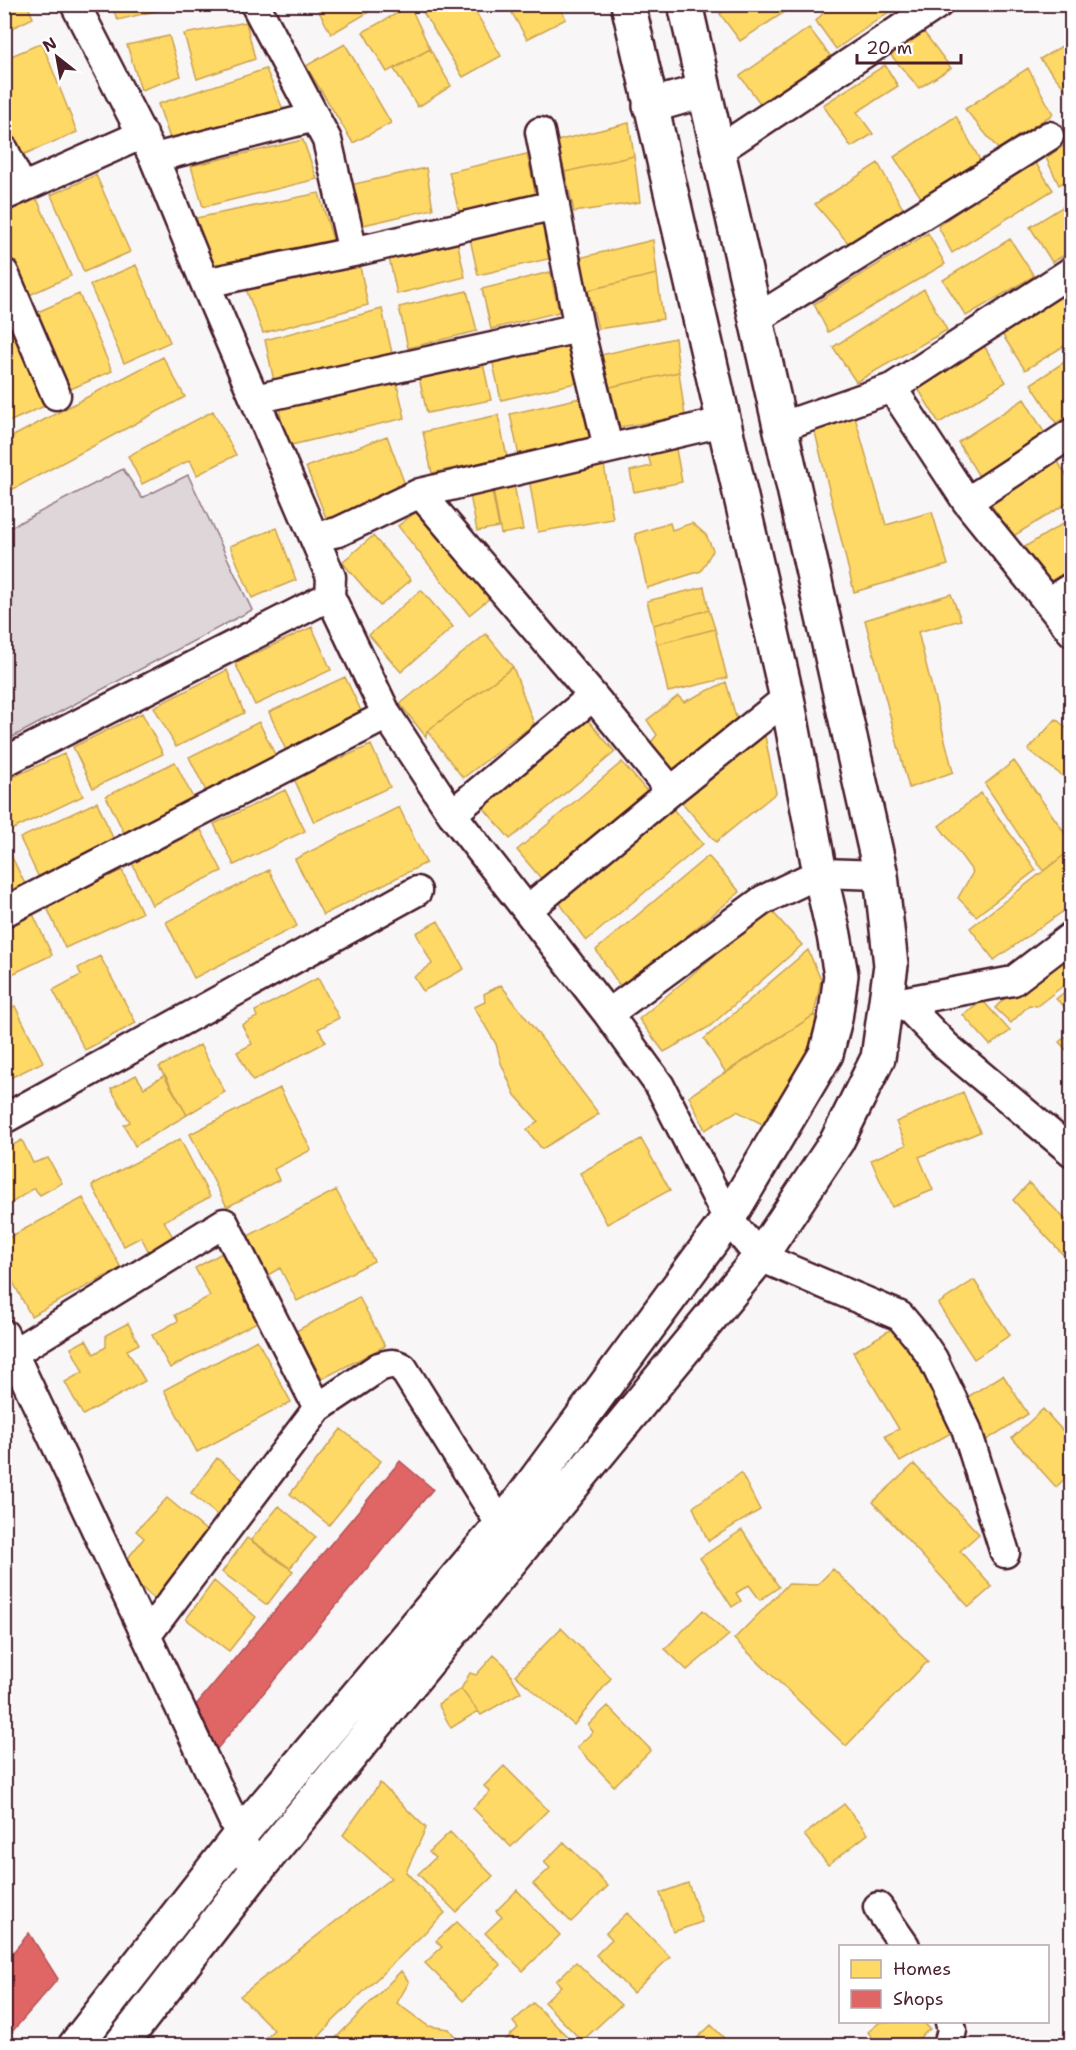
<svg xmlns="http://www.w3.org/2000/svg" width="1076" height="2050" font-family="'Shantell Sans',sans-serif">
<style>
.green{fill:#ded6d9;stroke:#947a82;stroke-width:1.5}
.homes{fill:#ffd966;stroke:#c9a154;stroke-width:1.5}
.shops{fill:#e06666;stroke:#b35154;stroke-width:1.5}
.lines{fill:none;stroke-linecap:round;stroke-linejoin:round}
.street-casing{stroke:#4a1f2b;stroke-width:33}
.secondary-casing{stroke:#4a1f2b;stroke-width:38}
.street{stroke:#fff;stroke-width:28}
.secondary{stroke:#fff;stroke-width:33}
</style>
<rect width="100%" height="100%" fill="#f8f6f7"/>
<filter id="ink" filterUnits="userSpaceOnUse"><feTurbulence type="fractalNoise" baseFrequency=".0167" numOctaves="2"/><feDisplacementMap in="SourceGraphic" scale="12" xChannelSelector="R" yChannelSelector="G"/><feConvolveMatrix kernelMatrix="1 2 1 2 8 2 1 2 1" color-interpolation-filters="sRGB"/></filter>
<g filter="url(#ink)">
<path class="green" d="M123,469L142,498L188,475L252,610L5,741V530Z"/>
<path class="homes" d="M4,4H27L33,18L4,32Z
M110,4H184L118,20Z
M315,4H364L369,12L331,34Z
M418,4H471L501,56L463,77Z
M511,4H558L566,19L527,39L508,6Z
M733,4H797L740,41L720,14Z
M831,4H900L836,49L816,21Z
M410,6L430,49L387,72L363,32Z
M246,22L255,59L197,79L184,34Z
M809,28L832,58L760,103L740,76Z
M923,31L951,68L919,88L889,53Z
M169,36L181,76L141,90L127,45Z
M1072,40V97L1040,59Z
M42,43L77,132L20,156L4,120V59Z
M345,44L391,123L353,143L306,66Z
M430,49L451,86L418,107L394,69Z
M885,65L898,86L857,112L873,134L851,147L823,105Z
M1028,68L1053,114L998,149L965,109Z
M266,69L285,114L172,144L158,104Z
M956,116L981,162L922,199L894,157Z
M629,123L634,156L565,172L556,141Z
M303,140L317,179L203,207L191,166Z
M1072,140V177L1059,185L1046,158Z
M527,154L536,195L459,212L449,172Z
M634,156L640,202L574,212L565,172Z
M1033,159L1053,190L952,253L938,226Z
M878,163L903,209L849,244L815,204Z
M426,168L433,209L359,226L350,185Z
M96,175L130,252L84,272L51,195Z
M319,193L333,240L214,271L196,218Z
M37,199L71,276L25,297L4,249V213Z
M1072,201V251L1052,262L1030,227Z
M544,218L552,258L478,275L469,234Z
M928,233L945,264L828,332L814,304Z
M456,236L465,277L397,294L388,253Z
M1010,239L1034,276L966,316L943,280Z
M653,240L657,274L588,290L579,258Z
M358,257L368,305L263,333L244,284Z
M136,265L170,342L124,363L90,285Z
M550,272L559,312L491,329L482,289Z
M657,274L663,319L598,329L588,290Z
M924,289L947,330L856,382L833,347Z
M467,291L477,331L408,348L399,307Z
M1069,292L1072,296V341L1025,370L1002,334Z
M79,294L112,371L66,391L33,314Z
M382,309L392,353L274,381L265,340Z
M15,327L49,404L4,424V332Z
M675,338L679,372L610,387L601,355Z
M567,342L576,383L501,400L492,359Z
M983,344L1006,382L939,423L917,387Z
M163,357L185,397L4,494V441Z
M1072,357V414L1056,423L1031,384Z
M482,359L491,400L427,413L418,373Z
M679,372L685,416L620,427L610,387Z
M395,376L405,418L287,446L278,404Z
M585,397L595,439L519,456L510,414Z
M1024,399L1047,437L980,478L958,442Z
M213,411L236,455L197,475L190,460L142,484L128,456Z
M854,414L886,525L932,512L948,565L854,592L814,428Z
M498,415L507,457L432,473L423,432Z
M387,436L407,490L327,520L306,467Z
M676,449L682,482L634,492L630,471L651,466L648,455Z
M1056,459L1072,484V500L1012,537L989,501Z
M604,465L613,519L538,532L529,478Z
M513,480L523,530L501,534L492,484Z
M492,491L499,527L477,531L470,495Z
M420,509L490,598L469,615L398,526Z
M1072,518V568L1046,584L1023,548Z
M670,523L672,530L692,523L696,526L706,535L713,550L701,571L647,588L635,534Z
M277,528L296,580L252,598L230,546Z
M373,536L411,580L380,606L342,562Z
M704,587L709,610L653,625L647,601Z
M421,590L453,627L401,672L369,635Z
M951,594L961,620L918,632L953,772L909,788L865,620Z
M709,610L715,629L657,644L653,625Z
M312,627L331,670L255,705L235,663Z
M715,629L727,678L668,692L657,644Z
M486,634L513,667L427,731L426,737L400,704Z
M513,667L534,724L463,778L427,731Z
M227,670L244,713L176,747L154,707Z
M345,677L365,719L288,755L269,712Z
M726,682L737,721L675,775L647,747L657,735L647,720L678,696L684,702Z
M142,713L163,754L93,788L73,747Z
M587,719L615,752L510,839L482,806Z
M1056,719L1072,733V783L1028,750Z
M259,722L279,763L209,797L189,757Z
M765,736L776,793L716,842L678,798Z
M371,745L390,787L314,822L294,779Z
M64,754L83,796L7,832L4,827V781Z
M1014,761L1072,843V849L1043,871L985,784Z
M175,762L196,804L126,837L106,796Z
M622,762L651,796L544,882L517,850Z
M285,790L305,831L234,865L214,824Z
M981,793L1036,870L976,916L958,898L973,872L939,826Z
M97,802L116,845L40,880L20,838Z
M399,807L426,863L323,915L295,859Z
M672,808L703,844L586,941L559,902Z
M201,830L222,871L152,905L132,863Z
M7,847L27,888L4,898V848Z
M1072,849V905L994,960L970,928Z
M708,856L740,892L622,989L596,950Z
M122,870L142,913L65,948L46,905Z
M269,870L297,926L194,978L166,922Z
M770,909L802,945L709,1027L664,1052L639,1019Z
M33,914L52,955L4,978V927Z
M438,921L464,969L423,991L414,977L432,964L416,933Z
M1072,948V979L1037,1006L1029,1005L1011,1023L995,1008L1023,979Z
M808,950L821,980L814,1015L726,1073L704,1039Z
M100,956L136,1023L85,1050L53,990L81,975L78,968Z
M318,978L339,1018L318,1029L326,1042L253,1081L237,1052L252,1044L242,1025L257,1017L255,1011Z
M501,985L599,1114L542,1149L527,1130L538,1121L515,1095L501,1063L496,1044L474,1007L485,1002L484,994Z
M1072,986V1013L1056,999Z
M983,1001L1010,1031L990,1045L963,1015Z
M15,1006L43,1062L4,1081V1011Z
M814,1015L825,1032L770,1128L737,1111L705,1130L689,1096Z
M1072,1031V1056L1059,1042Z
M200,1045L225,1092L187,1115L159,1067Z
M136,1075L144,1088L165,1075L187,1115L135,1146L124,1125L130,1122L111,1089Z
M280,1088L311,1150L274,1169L279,1180L227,1207L190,1134Z
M963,1092L980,1132L919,1157L933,1190L892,1207L871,1160L906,1145L896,1122Z
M180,1139L210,1197L164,1221L174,1239L149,1252L141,1237L124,1246L92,1185Z
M641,1139L670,1190L607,1224L580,1173Z
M22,1140L33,1163L48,1158L62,1183L40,1195L34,1188L4,1208V1150Z
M1029,1183L1072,1226V1255L1067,1259L1013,1200Z
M336,1190L374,1261L297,1301L280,1268L268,1275L248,1236Z
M83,1198L121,1268L31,1316L4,1265V1240Z
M222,1253L259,1321L170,1368L152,1335L178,1321L175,1315L210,1296L195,1268Z
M974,1280L1010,1335L974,1359L938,1304Z
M359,1297L385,1346L322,1379L296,1331Z
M128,1323L139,1344L127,1350L145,1381L83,1415L65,1382L83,1372L71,1348L86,1340L94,1354L106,1347V1335Z
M895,1327L956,1430L900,1462L885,1436L899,1429L853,1352Z
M257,1340L291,1402L197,1452L164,1390Z
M1003,1375L1028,1414L985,1441L961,1401Z
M1043,1409L1072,1441V1472L1056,1487L1012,1438Z
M341,1429L381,1461L329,1525L290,1494Z
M217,1458L251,1487L223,1520L191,1493Z
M914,1464L979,1534L960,1551L992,1587L969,1607L873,1502Z
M741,1473L760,1510L708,1541L693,1507Z
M167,1498L214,1537L161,1605L120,1568L144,1538L136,1531Z
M279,1506L316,1537L290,1568L251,1540Z
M742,1530L779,1587L760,1600L749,1585L736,1593L741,1601L732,1607L700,1558Z
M247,1538L293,1571L267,1605L222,1572Z
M833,1569L928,1661L846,1746L734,1639L788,1584L817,1585Z
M214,1581L256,1617L229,1651L186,1619Z
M703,1610L729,1635L687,1670L665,1649Z
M561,1628L611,1678L574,1725L515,1675Z
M494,1655L505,1665L521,1692L481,1715L461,1689L470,1673L476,1675Z
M461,1689L478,1711L451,1728L438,1704Z
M608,1706L651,1750L614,1786L577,1747L593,1732L588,1725Z
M504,1766L548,1810L511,1847L473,1808L490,1792L484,1786Z
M380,1783L426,1828L406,1872L445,1913L331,2023L311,2046H256L274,2030L240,1996L391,1878L343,1835Z
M844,1804L868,1834L828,1865L804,1835Z
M450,1832L493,1876L456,1912L418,1874L435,1858L429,1852Z
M564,1842L608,1886L571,1922L533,1884L550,1868L544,1862Z
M688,1883L702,1922L673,1932L660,1893Z
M517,1890L560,1935L523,1971L485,1933L502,1917L496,1911Z
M627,1913L670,1957L633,1993L596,1955L612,1939L606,1933Z
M457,1922L501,1965L463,2001L425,1963L442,1947L436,1941Z
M576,1962L621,2005L582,2041L544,2002L561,1986L556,1981Z
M401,1971L409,1982L397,2003L428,2026L449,2029L462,2046H340L333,2041Z
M533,2003L577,2046H503L501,2044L518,2028L513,2022Z
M880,2022H923L930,2029L909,2046H879L868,2032Z
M711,2025L732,2046H692L691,2044Z"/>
<path class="shops" d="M400,1461L433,1489L212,1755L190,1712Z
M29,1933L58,1979L4,2041V1963Z"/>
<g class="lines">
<g class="street-casing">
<path id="street" d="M75,4L154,158L205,283L331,577L330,596L387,715L452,814L608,1014L660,1086L728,1219L760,1257L900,1316L920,1340L933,1359L966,1428L1005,1553
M255,4L327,140L353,252
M540,132L579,328L608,447
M4,150L22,188
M719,150L938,4
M154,158L315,117
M4,196L143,134
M4,273L56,395
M205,283L353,252L555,205
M756,319L1049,136
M892,388L967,502L1072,632
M255,399L579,328
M780,427L892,388L1072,271
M420,493L593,696L671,791
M967,502L1072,433
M314,537L338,532L420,493L723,422
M1048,602L1072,587
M4,762L330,596
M452,814L593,696
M527,910L671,791L787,698
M4,912L387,715
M904,1003L947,1047L1072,1152
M890,1004L1013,981L1072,936
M608,1014L763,900L820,873L881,875
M4,1119L417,891
M4,1334L240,1835L255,1872
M4,1359L224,1223L318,1408L146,1636
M318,1408L379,1367C389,1364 394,1362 403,1368L501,1525
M878,1907L905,1946
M948,2046L952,2030L950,2022"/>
</g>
<g class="secondary-casing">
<path id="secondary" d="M650,106L703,91
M75,2046L240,1835L512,1512L728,1219L826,1054L835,1019L841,975L834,935L820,873L787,698L628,4
M120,2046L255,1872L760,1257L837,1141L878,1058L891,965L881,875L685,4"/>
</g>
<use href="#street" class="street"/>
<use href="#secondary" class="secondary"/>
</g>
</g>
<rect width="1076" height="2050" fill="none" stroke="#fff" stroke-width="24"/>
<rect x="12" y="12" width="1052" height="2026" fill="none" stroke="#4a1f2b" stroke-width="2" filter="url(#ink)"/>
<rect x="839" y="1945" width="210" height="78" fill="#ffffff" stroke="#b7a5aa" stroke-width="1.5"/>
<rect x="851" y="1960" width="30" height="18" fill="#ffd966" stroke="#b7a5aa" stroke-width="1.5"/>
<text x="893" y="1975" font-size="18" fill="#4a1f2b">Homes</text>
<rect x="851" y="1990" width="30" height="18" fill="#e06666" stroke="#b7a5aa" stroke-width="1.5"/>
<text x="893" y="2005" font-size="18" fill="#4a1f2b">Shops</text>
<g transform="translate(57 57) rotate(329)" stroke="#ffffff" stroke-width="4.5" paint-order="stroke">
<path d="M0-4.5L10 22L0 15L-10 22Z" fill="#4a1f2b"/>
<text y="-9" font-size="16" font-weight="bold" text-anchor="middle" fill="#4a1f2b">N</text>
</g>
<path d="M857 54v9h104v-9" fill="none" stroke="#4a1f2b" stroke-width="3"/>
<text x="866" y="54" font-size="18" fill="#4a1f2b" stroke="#ffffff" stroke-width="4.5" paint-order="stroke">20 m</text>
</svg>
